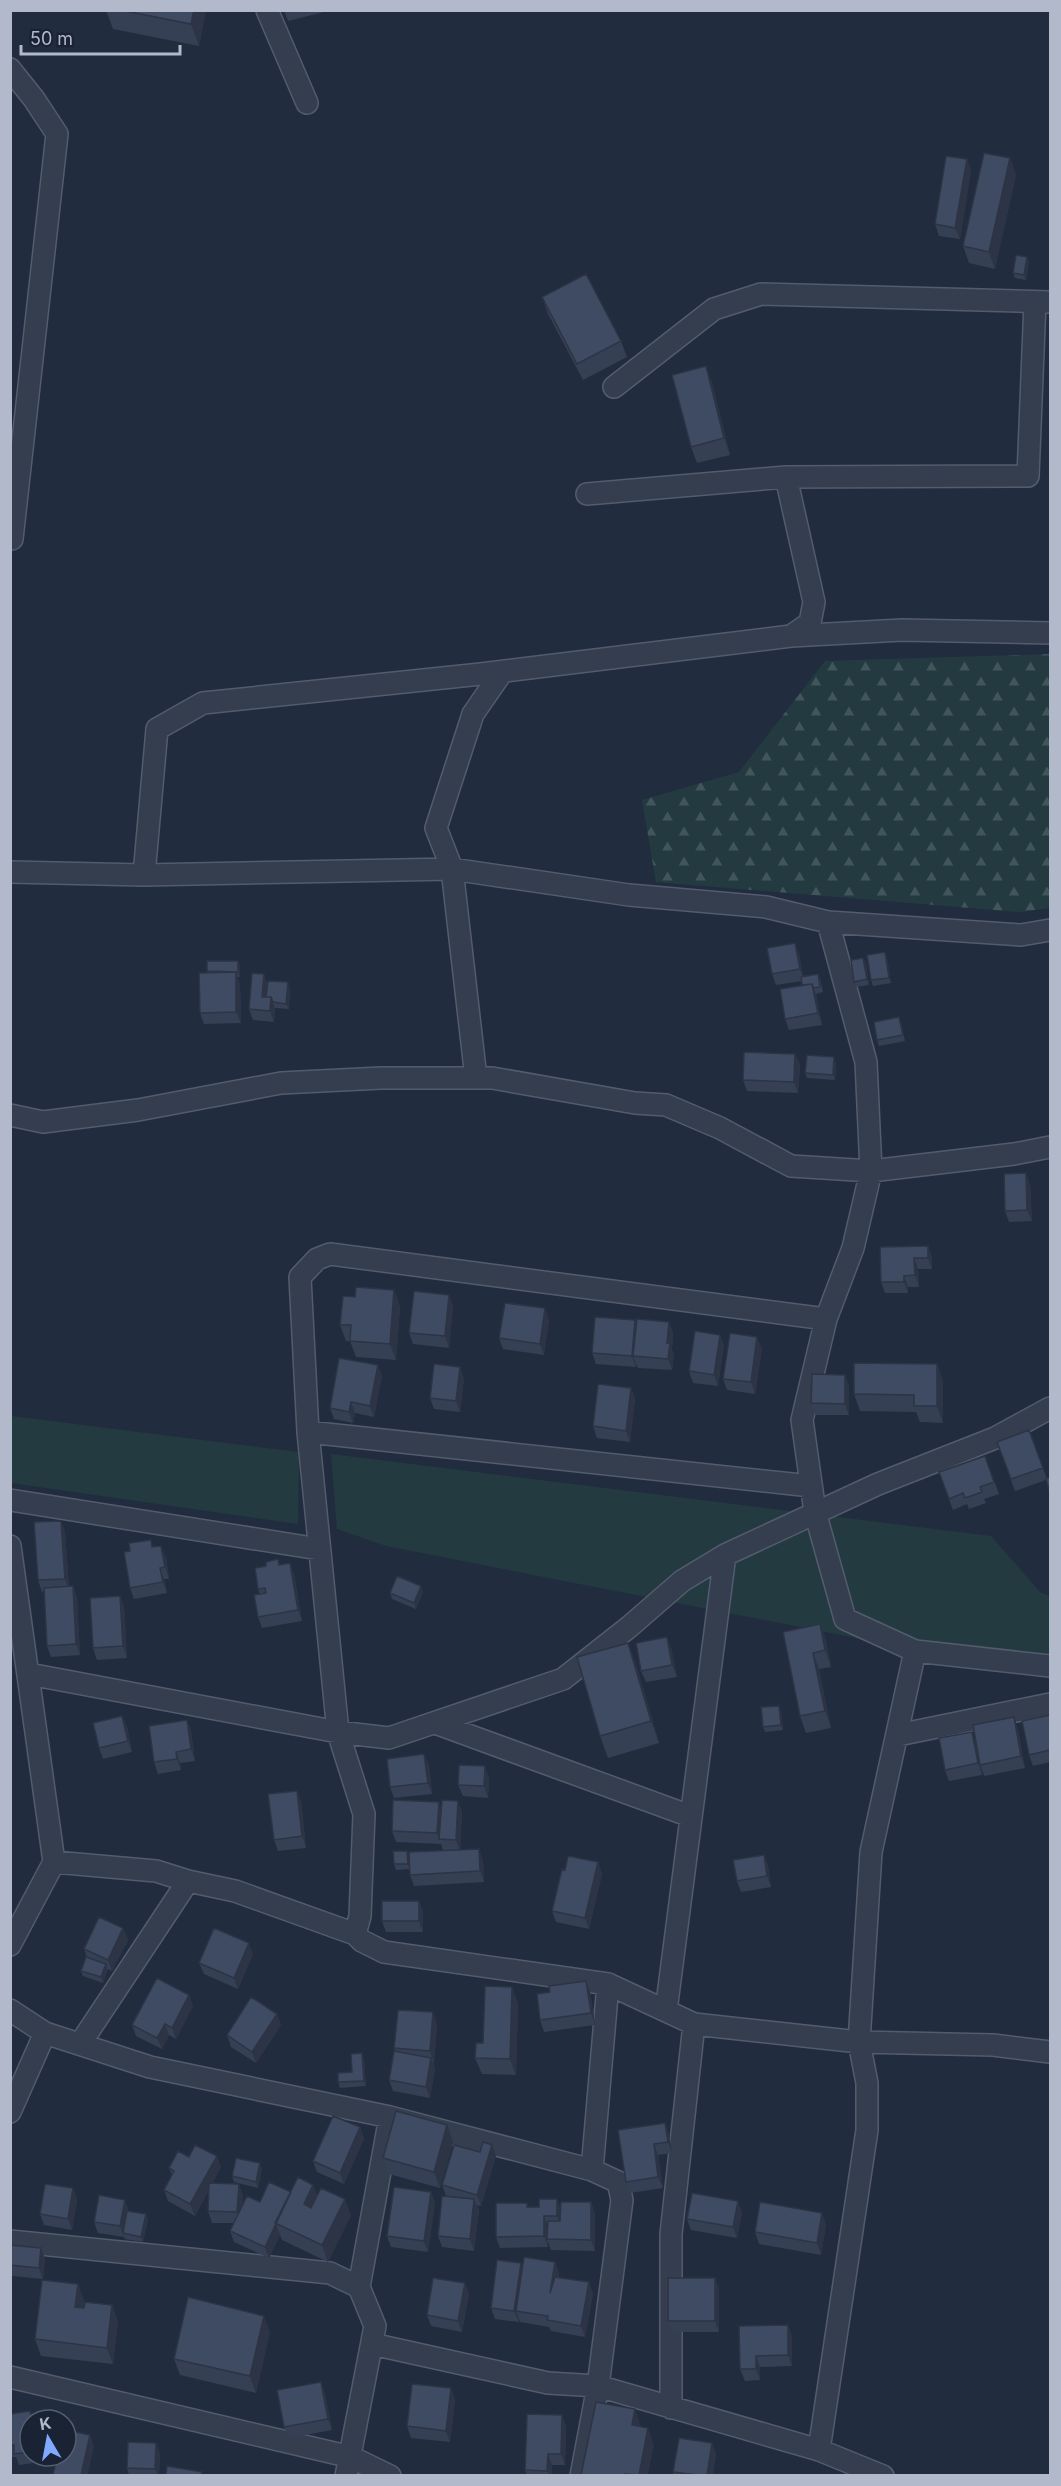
<svg xmlns="http://www.w3.org/2000/svg" width="1061" height="2486" font-family="Inter,sans-serif">
<style>
.grass{fill:#233b40}
.forest{fill:url(#forest-firs)}
.lines{fill:none;stroke-linecap:round;stroke-linejoin:round}
.street-casing{stroke:#535c6d;stroke-width:24}
.street{stroke:#353e4f;stroke-width:21}
.wall{fill:#364054}
.shaded-wall{fill:#2c3445}
.building{fill:#3f4b62;stroke:#2c3445;stroke-width:1.5}
</style>
<defs>
<pattern id="forest-firs" width="22" height="20" patternUnits="userSpaceOnUse" patternTransform="scale(1.5)"><rect width="22" height="20" fill="#233b40"/><path d="M5 1l3.5 6h-7zM16 11l3.5 6h-7z" fill="#41555a"/></pattern>
</defs>
<rect width="100%" height="100%" fill="#212c3f"/>
<path class="grass" d="M11,1416L299,1452L298,1524L11,1483Z
M331,1454L991,1536L1041,1593L1050,1596V1676L386,1546L337,1529Z"/>
<path class="forest" d="M1050,654V908L1019,912L656,882L642,800L739,772L825,661Z"/>
<g class="lines">
<g class="street-casing">
<path id="street" d="M267,10L307,103
M10,69L34,99L57,134L12,539
M614,387L714,309L761,294L1050,302
M786,477L814,602L810,623L791,636
M587,494L786,477L1028,476L1035,302
M10,872L144,875L452,869L629,895L766,907L828,922L1021,935L1050,930
M144,875L157,729L203,703L481,674L791,636L902,630L1050,633
M828,922L866,1062L871,1171L853,1248L826,1319L802,1420L815,1512L845,1619L915,1651L1050,1666
M476,1078L452,869L436,828L473,714L502,672
M10,1115L43,1122L138,1110L281,1083L381,1078H492L635,1103L666,1105L720,1128L791,1166L871,1171L1014,1154L1050,1147
M308,1432L811,1486
M10,1500L319,1549
M10,1546L54,1862L10,1945
M29,1674L338,1732L389,1738L563,1679L629,1627L682,1581L725,1555L878,1484L995,1438L1050,1408
M435,1723L690,1816
M898,1735L1050,1704
M54,1862L156,1871L188,1881L235,1891L355,1934L362,1941L384,1952L608,1984L694,2024L859,2042L993,2045L1050,2052
M355,1934L360,1916L364,1814L338,1732L308,1432L300,1277L317,1259L330,1254L826,1319
M10,2010L45,2033L150,2067L390,2117L592,2170
M666,2011L725,1555
M80,2044L188,1881
M10,2112L45,2033
M10,2241L330,2273L359,2287L375,2326L346,2476
M359,2287L390,2117
M372,2344L548,2383L598,2386L819,2450L883,2476
M10,2377L351,2457L390,2476
M671,2408V2234L694,2024
M819,2450L867,2130V2083L859,2042L871,1852L915,1651
M581,2476L598,2386L622,2200L618,2182L592,2170L608,1984"/>
</g>
<use href="#street" class="street"/>
</g>
<path class="wall" d="M106,10H206L199,46L113,29Z
M284,10H332L288,21Z
M1010,158L1016,175L995,269L969,263L963,246Z
M967,159L971,170L960,239L939,236L935,224Z
M1027,257L1029,262L1026,280L1015,278L1013,273Z
M542,297L621,341L627,357L583,380L548,314Z
M706,366L712,383L730,455L697,463L691,447Z
M885,952L887,958L891,983L873,986L871,980Z
M799,954L803,976L818,974L820,979L823,992L816,994L822,1025L789,1030L785,1019L802,985V981L776,985L772,974Z
M863,958L866,963L869,985L856,987L854,982Z
M238,961L240,967V977H237L240,984L241,1023L204,1024L200,1013L208,973L207,971Z
M267,984L290,988L289,1009L275,1008L274,1022L253,1020L249,1009Z
M901,1022L905,1041L879,1046L877,1040Z
M795,1054L800,1065L798,1093L747,1091L743,1080Z
M836,1062L835,1080L807,1078L805,1073Z
M1030,1184L1032,1221L1009,1222L1005,1211Z
M928,1246L932,1257V1269H918L919,1287H908V1293H885L881,1282Z
M394,1290L400,1307L396,1360L356,1357L350,1341H346L340,1325L355,1297Z
M453,1306L449,1348L413,1344L409,1333Z
M549,1320L544,1355L503,1349L499,1338Z
M635,1320L636,1323L669,1322L673,1333L672,1349L674,1355L672,1370L638,1368L636,1364V1367L596,1364L592,1353Z
M720,1335L724,1346L718,1386L693,1383L689,1371Z
M762,1348L755,1394L727,1390L723,1379Z
M937,1364L943,1381V1423L920,1422L916,1412L860,1411L854,1394Z
M845,1375L849,1386V1415H815L811,1403Z
M382,1376L374,1417L355,1413L353,1423L334,1419L330,1408Z
M464,1378L460,1412L434,1409L430,1398Z
M631,1388L635,1399L630,1442L597,1438L593,1426Z
M1029,1430L1047,1479L1046,1480L1015,1491L997,1442Z
M985,1456L999,1494L984,1499L986,1503L969,1509L967,1504L953,1510L939,1472Z
M61,1521L65,1532L69,1587L73,1586L77,1598L80,1655L51,1657L47,1646L44,1591L42,1592L38,1580Z
M154,1547L166,1557L169,1579H164L167,1593L134,1599L130,1588Z
M278,1559L280,1565L294,1574L302,1621L262,1628L258,1617L260,1594L258,1589L266,1566Z
M423,1592L416,1609L392,1599L390,1593Z
M120,1596L124,1607L127,1658L97,1660L93,1648Z
M820,1624L826,1641L831,1667L819,1669L831,1728L806,1733L800,1716L783,1632Z
M628,1643L636,1664L659,1743L608,1758L600,1736Z
M671,1648L677,1677L646,1682L641,1671Z
M781,1711L783,1730L765,1732L763,1727Z
M1050,1715V1762L1033,1766L1029,1755Z
M122,1716L127,1727L132,1752L103,1759L99,1748Z
M187,1720L191,1731L195,1761L180,1763L181,1770L158,1774L154,1762Z
M1018,1729L1025,1768L984,1776L981,1766L982,1775L949,1781L945,1770L976,1742Z
M424,1754L429,1766L432,1794L394,1798L390,1787Z
M489,1778L488,1798L463,1796L458,1785Z
M297,1791L301,1802L306,1848L278,1851L274,1840Z
M458,1801L462,1812L460,1850L483,1860L484,1882L414,1886L410,1875V1869L396,1870L394,1864L407,1851L409,1856L443,1850L441,1844L396,1842L392,1831L439,1802L441,1810Z
M764,1855L768,1866L771,1887L741,1892L737,1881Z
M598,1862L602,1874L589,1929L556,1922L552,1911L565,1870Z
M419,1901L423,1912V1932H386L382,1921Z
M123,1928L128,1940L112,1971L108,1969L103,1983L83,1976L81,1971L87,1958L84,1949Z
M253,1954L238,1989L204,1974L199,1963Z
M590,1992L595,2025L544,2032L540,2020Z
M189,1995L193,2006L176,2039L169,2035L162,2049L136,2036L132,2025Z
M518,2003L516,2075L482,2074L475,2058L483,2043Z
M277,2014L281,2025L256,2063L231,2047L227,2035Z
M437,2024L434,2063L433,2062L435,2069L430,2098L393,2091L389,2080L395,2051L394,2048Z
M364,2059L366,2086L340,2088L338,2082L352,2072Z
M360,2127L364,2139L344,2184L317,2172L313,2161Z
M618,2130L669,2134L672,2153L658,2155L663,2188L630,2193L626,2182Z
M453,2142L440,2188L389,2174L383,2158Z
M492,2145L496,2156L481,2206L477,2205L479,2210L474,2251L442,2247L438,2236L446,2196L442,2185L480,2152Z
M189,2157L221,2167L212,2183L243,2195L242,2206L260,2202L313,2185L317,2196L351,2215L328,2262L282,2240L280,2235L269,2258L234,2242L230,2231L234,2223H212L208,2211L209,2190L195,2216L168,2201L164,2190L172,2175L169,2168Z
M262,2169L258,2188L234,2182L232,2176Z
M73,2188L77,2200L72,2230L44,2225L40,2214Z
M431,2192L435,2203L428,2252L391,2247L387,2236Z
M591,2202L595,2214V2251L551,2250L548,2242V2247L500,2248L496,2237L527,2203L529,2207L560,2208Z
M129,2211L146,2214L148,2220L143,2242L125,2239L124,2237L98,2233L94,2222Z
M742,2212L737,2238L691,2230L687,2219Z
M826,2224L821,2255L759,2244L755,2232Z
M10,2245L45,2259L43,2279L12,2276L10,2273Z
M555,2262L559,2273V2277L589,2282L593,2294L585,2337L551,2331L549,2327L520,2322L519,2319V2322L495,2319L491,2308L521,2263L522,2268Z
M715,2278L719,2289V2332H673L668,2321Z
M465,2283L469,2294L462,2332L431,2326L427,2315Z
M78,2284L84,2301L83,2308L112,2305L118,2322L113,2364L41,2356L35,2339Z
M739,2326L792,2336V2366L760,2367V2380L745,2381L740,2369Z
M270,2332L256,2393L180,2375L174,2359Z
M451,2388L455,2400L450,2442L411,2438L407,2426Z
M325,2393L332,2430L289,2438L284,2427Z
M30,2411L34,2420H30V2456H39L40,2462L19,2465L16,2457H10V2414Z
M562,2415L566,2426L565,2465H552V2475H527L525,2470Z
M156,2443L160,2454L159,2475H129L127,2468Z
M712,2443L716,2454L713,2475H674L673,2472Z"/>
<path class="shaded-wall" d="M194,10H206L199,46L191,24Z
M1010,158L1016,175L995,269L989,252Z
M967,159L971,170L960,239L955,228Z
M1027,257L1029,262L1026,280L1024,275Z
M706,366L712,383L730,455L724,438Z
M795,943L799,954L804,980L800,969Z
M885,952L887,958L891,983L889,978Z
M863,958L866,963L869,985L867,979Z
M238,961L240,967V977L238,972Z
M236,972L240,984L241,1023L236,1012Z
M264,974L268,985L266,1008L262,997Z
M288,982L290,988L289,1009L286,1004Z
M812,984L816,995L822,1025L818,1013Z
M271,997L275,1009L274,1022L270,1011Z
M795,1054L800,1065L798,1093L794,1082Z
M834,1057L836,1062L835,1080L833,1075Z
M1026,1173L1030,1184L1032,1221L1027,1210Z
M928,1246L932,1257V1269L928,1258Z
M914,1258L918,1269L919,1287L915,1275Z
M904,1276L908,1287V1293L904,1282Z
M394,1290L400,1307L396,1360L390,1344Z
M449,1295L453,1306L449,1348L445,1336Z
M545,1308L549,1320L544,1355L540,1344Z
M635,1320L639,1331L633,1356L636,1364V1367L632,1356Z
M669,1322L673,1333L672,1349L674,1355L672,1370L668,1359L667,1343Z
M720,1335L724,1346L718,1386L714,1375Z
M757,1337L762,1348L755,1394L751,1382Z
M937,1364L943,1381V1423L937,1406Z
M378,1365L382,1376L374,1417L370,1406Z
M460,1367L464,1378L460,1412L456,1401Z
M845,1375L849,1386V1415L845,1404Z
M631,1388L635,1399L630,1442L626,1431Z
M351,1402L355,1413L353,1423L349,1412Z
M61,1521L65,1532L69,1590L65,1579Z
M161,1546L166,1557L169,1579L165,1567Z
M290,1563L294,1574L302,1621L298,1610Z
M160,1568L164,1579L167,1593L163,1582Z
M73,1586L77,1598L80,1655L76,1644Z
M421,1586L423,1592L416,1609L414,1603Z
M120,1596L124,1607L127,1658L123,1646Z
M820,1624L826,1641L831,1667L825,1650Z
M667,1637L671,1648L677,1677L672,1665Z
M628,1643L636,1664L659,1743L651,1721Z
M813,1653L819,1669L831,1728L825,1711Z
M779,1706L781,1711L783,1730L781,1725Z
M122,1716L127,1727L132,1752L128,1741Z
M1014,1717L1018,1729L1025,1768L1021,1756Z
M187,1720L191,1731L195,1761L191,1749Z
M972,1732L976,1743L982,1775L978,1763Z
M176,1752L180,1763L181,1770L177,1759Z
M424,1754L429,1766L432,1794L428,1783Z
M485,1766L489,1778L488,1798L484,1786Z
M297,1791L301,1802L306,1848L302,1836Z
M458,1801L462,1812L460,1851L456,1840Z
M439,1802L443,1813L439,1839L437,1833Z
M479,1849L483,1860L484,1882L480,1871Z
M407,1851L409,1857L410,1869L408,1864Z
M764,1855L768,1866L771,1887L767,1876Z
M598,1862L602,1874L589,1929L585,1918Z
M419,1901L423,1912V1932L419,1921Z
M123,1928L128,1940L112,1971L108,1960Z
M249,1943L253,1954L238,1989L234,1978Z
M106,1964L108,1970L103,1983L101,1977Z
M586,1981L590,1992L595,2025L591,2013Z
M512,1987L518,2003L516,2075L510,2059Z
M189,1995L193,2006L176,2039L172,2028Z
M433,2012L437,2024L434,2063L430,2051Z
M277,2014L281,2025L256,2063L252,2052Z
M165,2024L169,2035L162,2049L157,2038Z
M362,2053L364,2059L366,2086L364,2081Z
M431,2058L435,2069L430,2098L426,2087Z
M665,2123L669,2134L672,2153L668,2142Z
M447,2125L453,2142L440,2188L434,2172Z
M360,2127L364,2139L344,2184L340,2173Z
M654,2144L658,2155L663,2188L658,2177Z
M492,2145L496,2156L481,2206L477,2195Z
M217,2156L221,2167L195,2216L190,2204Z
M260,2163L262,2169L258,2188L256,2182Z
M239,2184L243,2195L241,2224L237,2212Z
M313,2185L319,2202L310,2220L304,2204Z
M73,2188L77,2200L72,2230L68,2219Z
M431,2192L435,2203L428,2252L424,2241Z
M345,2199L351,2215L328,2262L322,2245Z
M474,2199L479,2210L474,2251L470,2239Z
M557,2199L561,2210V2227L557,2216Z
M125,2200L129,2211L123,2233L124,2237L120,2226Z
M738,2201L742,2212L737,2238L733,2227Z
M591,2202L595,2214V2251L591,2240Z
M822,2213L826,2224L821,2255L817,2243Z
M146,2214L148,2220L143,2242L141,2237Z
M544,2216L548,2227L547,2239L548,2247L544,2236Z
M276,2224L280,2235L269,2258L265,2247Z
M41,2248L45,2259L43,2279L39,2268Z
M555,2262L559,2273L555,2305L550,2293Z
M521,2263L525,2274L516,2311L519,2319V2322L514,2311Z
M715,2278L719,2289V2332L715,2321Z
M589,2282L593,2294L585,2337L581,2326Z
M465,2283L469,2294L462,2332L458,2321Z
M78,2284L84,2301L81,2323L75,2307Z
M112,2305L118,2322L113,2364L107,2348Z
M264,2316L270,2332L256,2393L250,2376Z
M788,2325L792,2336V2366L788,2355Z
M756,2356L760,2367V2380L756,2369Z
M321,2382L325,2393L332,2430L328,2419Z
M451,2388L455,2400L450,2442L446,2431Z
M635,2409L641,2426L638,2442L632,2425Z
M562,2415L566,2426L565,2465L561,2454Z
M648,2428L654,2445L648,2475H639Z
M90,2435L94,2446L88,2475H81Z
M156,2443L160,2454L159,2475H157L155,2469Z
M712,2443L716,2454L713,2475H707Z
M548,2454L552,2465V2475H549L547,2471Z"/>
<path class="building" d="M120,10H194L191,24Z
M984,153L1010,158L989,252L963,246Z
M946,156L967,159L955,228L935,224Z
M1016,255L1027,257L1024,275L1013,273Z
M586,274L621,341L577,364L542,297Z
M706,366L724,438L691,447L672,375Z
M795,943L800,969L772,974L767,948Z
M885,952L889,978L871,980L867,955Z
M863,958L867,979L854,982L851,960Z
M207,961H238V972L207,971Z
M236,972V1012L200,1013L199,973Z
M252,973L264,974L262,997H271L270,1011L249,1009Z
M818,974L820,987L814,988L812,984L802,985L801,977Z
M268,981L288,982L286,1004L273,1002L271,997H266Z
M812,984L818,1013L785,1019L780,989Z
M899,1017L903,1035L877,1040L874,1022Z
M744,1052L795,1054L794,1082L743,1080Z
M807,1055L834,1057L833,1075L805,1073Z
M1026,1173L1027,1210L1005,1211L1004,1174Z
M928,1246V1258H914L915,1275L904,1276V1282H881L880,1247Z
M356,1287L394,1290L390,1344L350,1341L351,1325H340L343,1296L355,1297Z
M414,1291L449,1295L445,1336L409,1333Z
M505,1303L545,1308L540,1344L499,1338Z
M595,1317L635,1320L632,1356L592,1353Z
M637,1319L669,1322L667,1343H670L668,1359L633,1356Z
M695,1331L720,1335L714,1375L689,1371Z
M730,1333L757,1337L751,1382L723,1379Z
M339,1358L378,1365L370,1406L351,1402L349,1412L330,1408Z
M854,1363L937,1364V1406H914V1395L854,1394Z
M434,1364L460,1367L456,1401L430,1398Z
M812,1374L845,1375V1404L811,1403Z
M598,1384L631,1388L626,1431L593,1426Z
M1029,1430L1043,1468L1011,1479L997,1442Z
M985,1456L994,1482L980,1487L982,1492L965,1498L963,1493L949,1499L939,1472Z
M1050,1477V1493L1046,1479Z
M61,1521L65,1579L38,1580L34,1522Z
M151,1540L152,1547L161,1546L165,1567L160,1568L163,1582L130,1588L124,1552L130,1551L129,1543Z
M278,1559L279,1565L290,1563L298,1610L258,1617L254,1595L266,1593L265,1588L258,1589L255,1568L266,1566V1562Z
M397,1576L421,1586L414,1603L390,1593Z
M73,1586L76,1644L47,1646L44,1588Z
M120,1596L123,1646L93,1648L90,1598Z
M820,1624L825,1650L813,1653L825,1711L800,1716L783,1632Z
M667,1637L672,1665L641,1671L636,1643Z
M628,1643L651,1721L600,1736L577,1657Z
M779,1706L781,1725L763,1727L761,1707Z
M1050,1715V1750L1029,1755L1022,1721Z
M122,1716L128,1741L99,1748L93,1723Z
M1014,1717L1021,1756L980,1765L973,1725Z
M187,1720L191,1749L176,1752L177,1759L154,1762L149,1726Z
M972,1732L978,1763L945,1770L939,1738Z
M424,1754L428,1783L390,1787L387,1759Z
M459,1765L485,1766L484,1786L458,1785Z
M297,1791L302,1836L274,1840L268,1794Z
M393,1800L439,1802L437,1833L392,1831Z
M442,1800L458,1801L456,1840L439,1839Z
M479,1849L480,1871L410,1875L409,1852Z
M393,1851H407L408,1864H394Z
M764,1855L767,1876L737,1881L733,1860Z
M568,1856L598,1862L585,1918L552,1911L562,1869L565,1870Z
M382,1901H419V1921H382Z
M99,1917L123,1928L108,1960L84,1949Z
M214,1928L249,1943L234,1978L199,1963Z
M86,1957L106,1964L101,1977L81,1971Z
M157,1978L189,1995L172,2028L165,2024L157,2038L132,2025Z
M586,1981L591,2013L540,2020L537,1994L550,1992L549,1986Z
M485,1986L512,1987L510,2059L475,2058L476,2043H483Z
M251,1997L277,2014L252,2052L227,2035Z
M398,2010L433,2012L430,2051L394,2048Z
M394,2051L431,2058L426,2087L389,2080Z
M362,2053L364,2081L338,2082V2073L352,2072L351,2054Z
M396,2111L447,2125L434,2172L383,2158Z
M333,2116L360,2127L340,2173L313,2161Z
M665,2123L668,2142L654,2144L658,2177L626,2182L618,2130Z
M483,2142L492,2145L477,2195L442,2185L454,2145L480,2152Z
M195,2145L217,2156L190,2204L164,2190L174,2171L169,2168L178,2151L189,2157Z
M236,2158L260,2163L256,2182L232,2176Z
M298,2177L313,2185L304,2204L311,2208L321,2188L345,2199L322,2245L275,2223Z
M269,2182L291,2192L265,2247L230,2231L247,2196L260,2202Z
M209,2183L239,2184L237,2212L208,2211Z
M45,2184L73,2188L68,2219L40,2214Z
M394,2187L431,2192L424,2241L387,2236Z
M692,2193L738,2201L733,2227L687,2219Z
M99,2195L125,2200L120,2226L94,2222Z
M442,2196L474,2199L470,2239L438,2236Z
M539,2199H557V2216H544V2236L496,2237V2203H527V2207H539Z
M561,2202H591V2240L547,2239L548,2221H560Z
M760,2202L822,2213L817,2243L755,2232Z
M127,2211L146,2214L141,2237L123,2233Z
M10,2245L41,2248L39,2268L10,2265Z
M524,2257L555,2262L550,2293L555,2277L589,2282L581,2326L547,2320L548,2316L516,2311Z
M497,2260L521,2263L514,2311L491,2308Z
M433,2278L465,2283L458,2321L427,2315Z
M668,2278H715V2321H668Z
M42,2280L78,2284L75,2307L84,2308L85,2302L112,2305L107,2348L35,2339Z
M188,2297L264,2316L250,2376L174,2359Z
M788,2325V2355L756,2356V2369H740L739,2326Z
M321,2382L328,2419L284,2427L277,2390Z
M412,2384L451,2388L446,2431L407,2426Z
M596,2402L635,2409L632,2425L648,2428L639,2475L625,2474L624,2475H581Z
M30,2411L32,2420H30V2452L14,2454V2445L10,2446V2414Z
M527,2414L562,2415L561,2454H548L547,2471L525,2470Z
M66,2430L90,2435L81,2475H53L57,2456H66Z
M679,2438L712,2443L707,2475H698L673,2472Z
M128,2442L156,2443L155,2469L127,2468Z
M167,2466L202,2472L201,2475H166Z"/>
<rect width="1061" height="2486" fill="none" stroke="#b1b9ca" stroke-width="24"/>
<g transform="translate(48 2438) rotate(350)"><circle r="28" fill="#1a2334" stroke="#565f70" stroke-width="1.5"/>
<path d="M0-4.5L10 22L0 15L-10 22Z" fill="#81a9ff"/>
<text y="-9" font-size="16" font-weight="bold" text-anchor="middle" fill="#b1b9ca">K</text>
</g>
<path d="M21 45v9h159v-9" fill="none" stroke="#b1b9ca" stroke-width="3"/>
<text x="30" y="45" font-size="18" fill="#b1b9ca" stroke="#1a2334" stroke-width="4.5" paint-order="stroke">50 m</text>
</svg>
